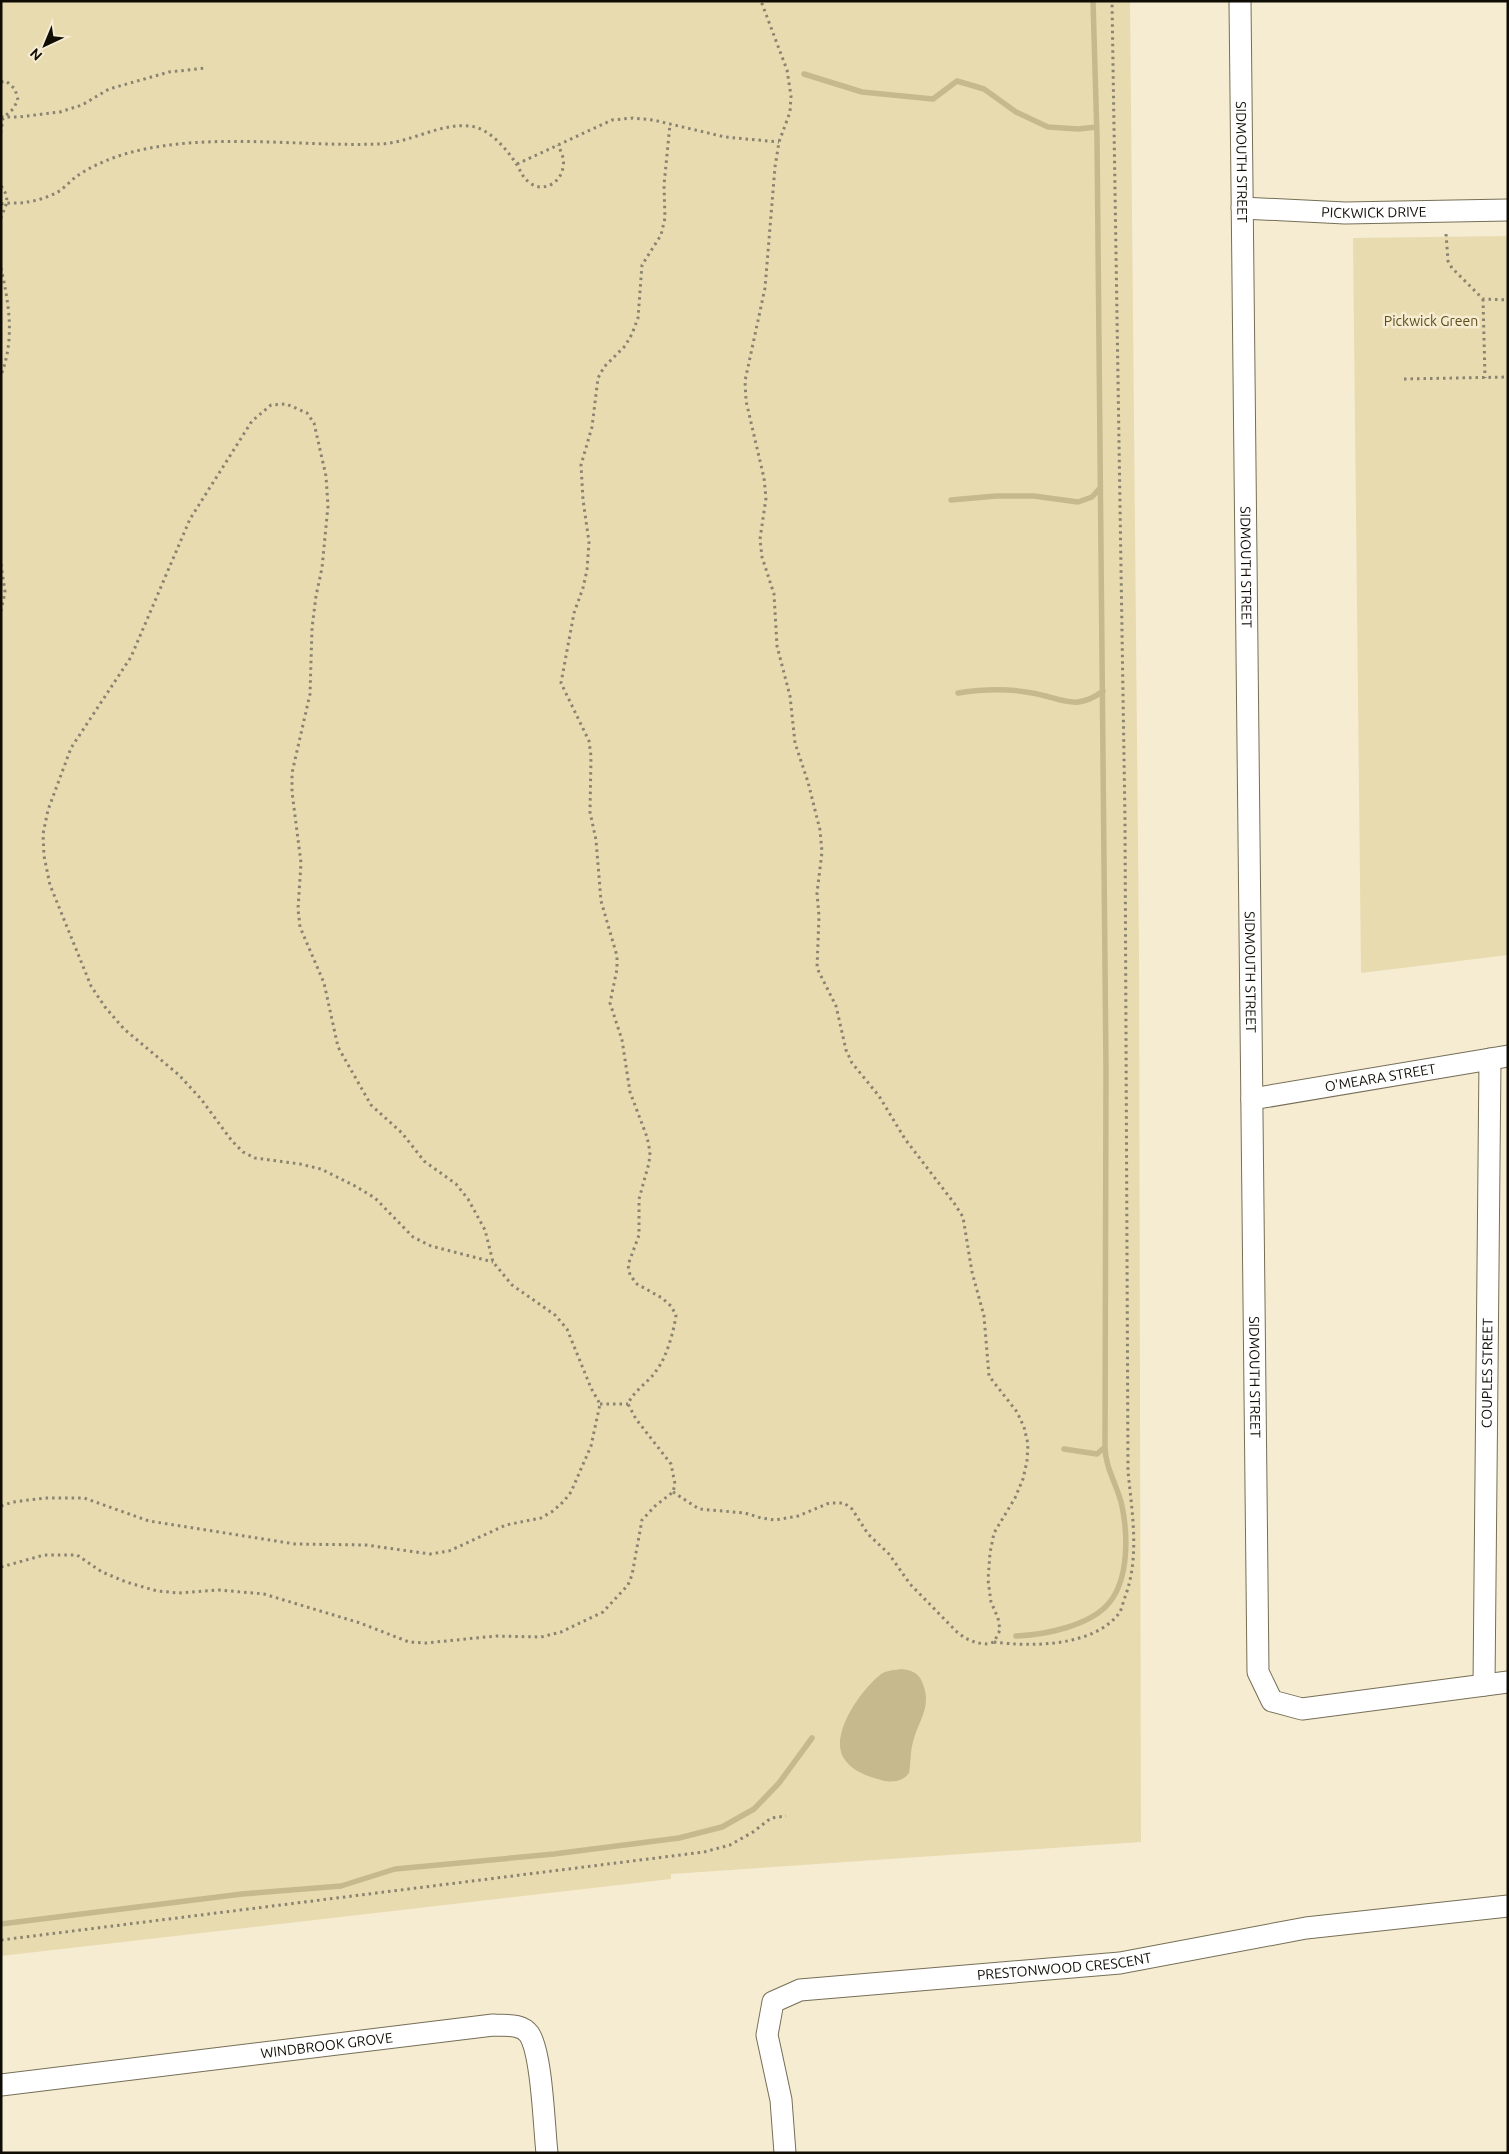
<svg xmlns="http://www.w3.org/2000/svg" width="1509" height="2154" font-family="Ubuntu,sans-serif">
<style>
.green{fill:#e9dbb0}
.water{fill:#c6b98e}
.lines{fill:none;stroke-linecap:round;stroke-linejoin:round}
.stream{stroke:#c6b98e;stroke-width:5.5}
.minor-casing{stroke:#766e56;stroke-width:23}
.path{stroke:#898371;stroke-width:3;stroke-dasharray:2.5 4;stroke-linecap:butt}
.minor{stroke:#fff;stroke-width:21}
.labels{text-anchor:middle;stroke-width:5;stroke-linejoin:round;paint-order:stroke}
.street-label{font-size:14px;fill:#0f0c04;stroke:#f5ecd2}
.park-label{font-size:14px;fill:#5d4d1a;stroke:#f5ecd2}
</style>
<rect width="100%" height="100%" fill="#f5ecd2"/>
<path class="green" d="M1,1H1130L1139,950L1141,1842L671,1874V1879L1,1956Z
M1508,236V955L1361,973L1353,238Z"/>
<path class="water" d="M902,1669C915,1671 920,1674 924,1687C931,1708 918,1722 913,1742C910,1752 911,1763 909,1773C903,1782 891,1783 881,1780C867,1776 851,1771 843,1757C830,1733 862,1689 880,1675C886,1670 895,1670 902,1669Z"/>
<g class="lines">
<path class="stream" d="M804,74L862,92L933,99L957,81L984,89L1016,112L1048,127L1078,129L1097,127
M951,500L996,496H1034L1078,502L1092,497L1100,488
M958,693C984,689 1007,688 1032,693C1062,698 1075,712 1103,691
M1064,1449L1097,1454L1105,1447
M1016,1636C1044,1635 1090,1626 1109,1603C1129,1579 1128,1535 1122,1506C1118,1486 1105,1468 1105,1447L1106,1070L1097,137L1093,1
M1,1924L242,1894L341,1886L395,1869L554,1854L679,1838L722,1827L754,1809L779,1783L812,1738"/>
<g class="minor-casing">
<g id="minor">
<path id="s1" d="M1240,1L1258,1672L1272,1701L1302,1709L1508,1682"/>
<path id="s2" d="M1242,208L1345,213L1508,210"/>
<path id="s3" d="M1252,1099L1508,1056"/>
<path id="s4" d="M1484,1685L1490,1059"/>
<path id="s5" d="M1,2085L493,2025C505,2026 521,2023 529,2034C542,2053 544,2127 547,2153"/>
<path id="s6" d="M785,2153L781,2100L767,2035L773,2002L800,1990L1120,1963L1306,1928L1508,1906"/>
</g>
</g>
<path class="path" d="M1,82L6,81L15,89L18,100L13,109L3,118L1,132
M1,117H18L60,112L82,105L109,89L169,72L206,68
M517,164L612,120L633,118L653,120L725,137L779,142
M1,186C11,199 6,204 1,218
M1,204C10,202 19,204 27,202C36,201 48,197 56,193C64,189 70,181 77,176C93,165 113,157 132,152C211,132 300,147 380,144C410,143 439,123 469,126C488,127 507,149 517,165C521,172 523,178 530,183C543,193 561,183 563,167C565,159 561,152 558,145
M1446,234L1448,261L1452,268L1483,299L1508,300
M1,268C9,304 15,339 1,375
M1483,299L1485,378
M1404,379L1508,377
M1,564L5,592L1,611
M600,1404H628
M673,1492L699,1509L745,1513L761,1518L775,1520L798,1516L829,1503H844L852,1509L868,1534L889,1554L910,1584L957,1632L965,1638L977,1643L988,1644L994,1642L1000,1630L998,1618L991,1602L988,1580L990,1553L994,1533L1015,1498L1023,1479L1027,1461L1028,1444L1024,1427L1017,1412L989,1376L984,1316L972,1272L963,1217L954,1203L905,1139L879,1096L852,1063L846,1050L836,1006L817,968L819,916L817,893L822,852L820,830L808,782L795,743L790,696L777,646L774,594L762,557L760,539L766,498L764,478L746,401L745,381L765,288L775,167L779,142L790,112L791,96L787,70L761,1
M1,1506L13,1502L45,1498H84L149,1521L295,1544L366,1545L430,1554L449,1551L506,1525L541,1518L553,1511L564,1501L571,1492L591,1446L600,1404L591,1388L567,1329L555,1315L512,1285L493,1262L485,1230L468,1199L456,1184L424,1161L402,1133L371,1105L338,1047L324,983L300,927L298,909L301,863L292,792V773L310,694L312,628L316,596L322,568L328,506L326,476L314,423L307,413L286,404L271,405L252,421L190,519L131,657L71,748L48,810L43,834L44,856L50,885L91,986L105,1007L124,1029L179,1075L201,1099L232,1141L243,1152L255,1158L300,1164L321,1169L355,1186L375,1198L413,1237L431,1246L493,1262
M1,1567L44,1555H77L102,1572L126,1582L157,1591L179,1593L219,1590L264,1594L360,1623L409,1642L426,1643L496,1636L541,1637L561,1632L603,1612L628,1585L632,1575L642,1520L655,1506L673,1492L675,1484L671,1464L636,1419L628,1404C634,1390 648,1383 656,1371C666,1359 674,1331 676,1315L671,1306L662,1298L637,1284L630,1275L628,1265L639,1235V1199L649,1163L650,1152L647,1137L630,1092L622,1040L610,1003L617,969V956L601,901L596,840L590,812L591,756L589,741L561,683L574,613L583,588L587,570L589,542L583,500L581,465L592,427L598,378L604,367L625,346L632,334L638,318L642,265L661,235L665,218L664,185L670,124
M994,1642C1031,1647 1095,1647 1120,1612C1122,1608 1123,1602 1125,1597C1140,1557 1132,1513 1128,1471L1125,820L1112,1
M1,1940L704,1852L730,1845L753,1832L771,1818L786,1816"/>
<use href="#minor" class="minor"/>
</g>
<g class="labels">
<g class="street-label">
<text dy="5" stroke="none"><textPath href="#s1" startOffset="161">SIDMOUTH STREET</textPath></text>
<text dy="5" stroke="none"><textPath href="#s2" startOffset="132">PICKWICK DRIVE</textPath></text>
<text dy="5" stroke="none"><textPath href="#s1" startOffset="566">SIDMOUTH STREET</textPath></text>
<text dy="5" stroke="none"><textPath href="#s1" startOffset="971">SIDMOUTH STREET</textPath></text>
<text dy="5" stroke="none"><textPath href="#s3" startOffset="130">O'MEARA STREET</textPath></text>
<text dy="5" stroke="none"><textPath href="#s4" startOffset="312">COUPLES STREET</textPath></text>
<text dy="5" stroke="none"><textPath href="#s1" startOffset="1376">SIDMOUTH STREET</textPath></text>
<text dy="5" stroke="none"><textPath href="#s6" startOffset="448">PRESTONWOOD CRESCENT</textPath></text>
<text dy="5" stroke="none"><textPath href="#s5" startOffset="328">WINDBROOK GROVE</textPath></text>
</g>
<g class="park-label">
<text x="1431" y="326">Pickwick Green</text>
</g>
</g>
<rect width="1509" height="2154" fill="none" stroke="#0f0c04" stroke-width="5"/>
<g transform="translate(45 45) rotate(224)" stroke="#f5ecd2" stroke-width="4" paint-order="stroke">
<path d="M0-4L9 19L0 12L-9 19Z" fill="#0f0c04"/>
<text y="-8" font-size="14" font-weight="bold" text-anchor="middle" fill="#0f0c04">N</text>
</g>
</svg>
